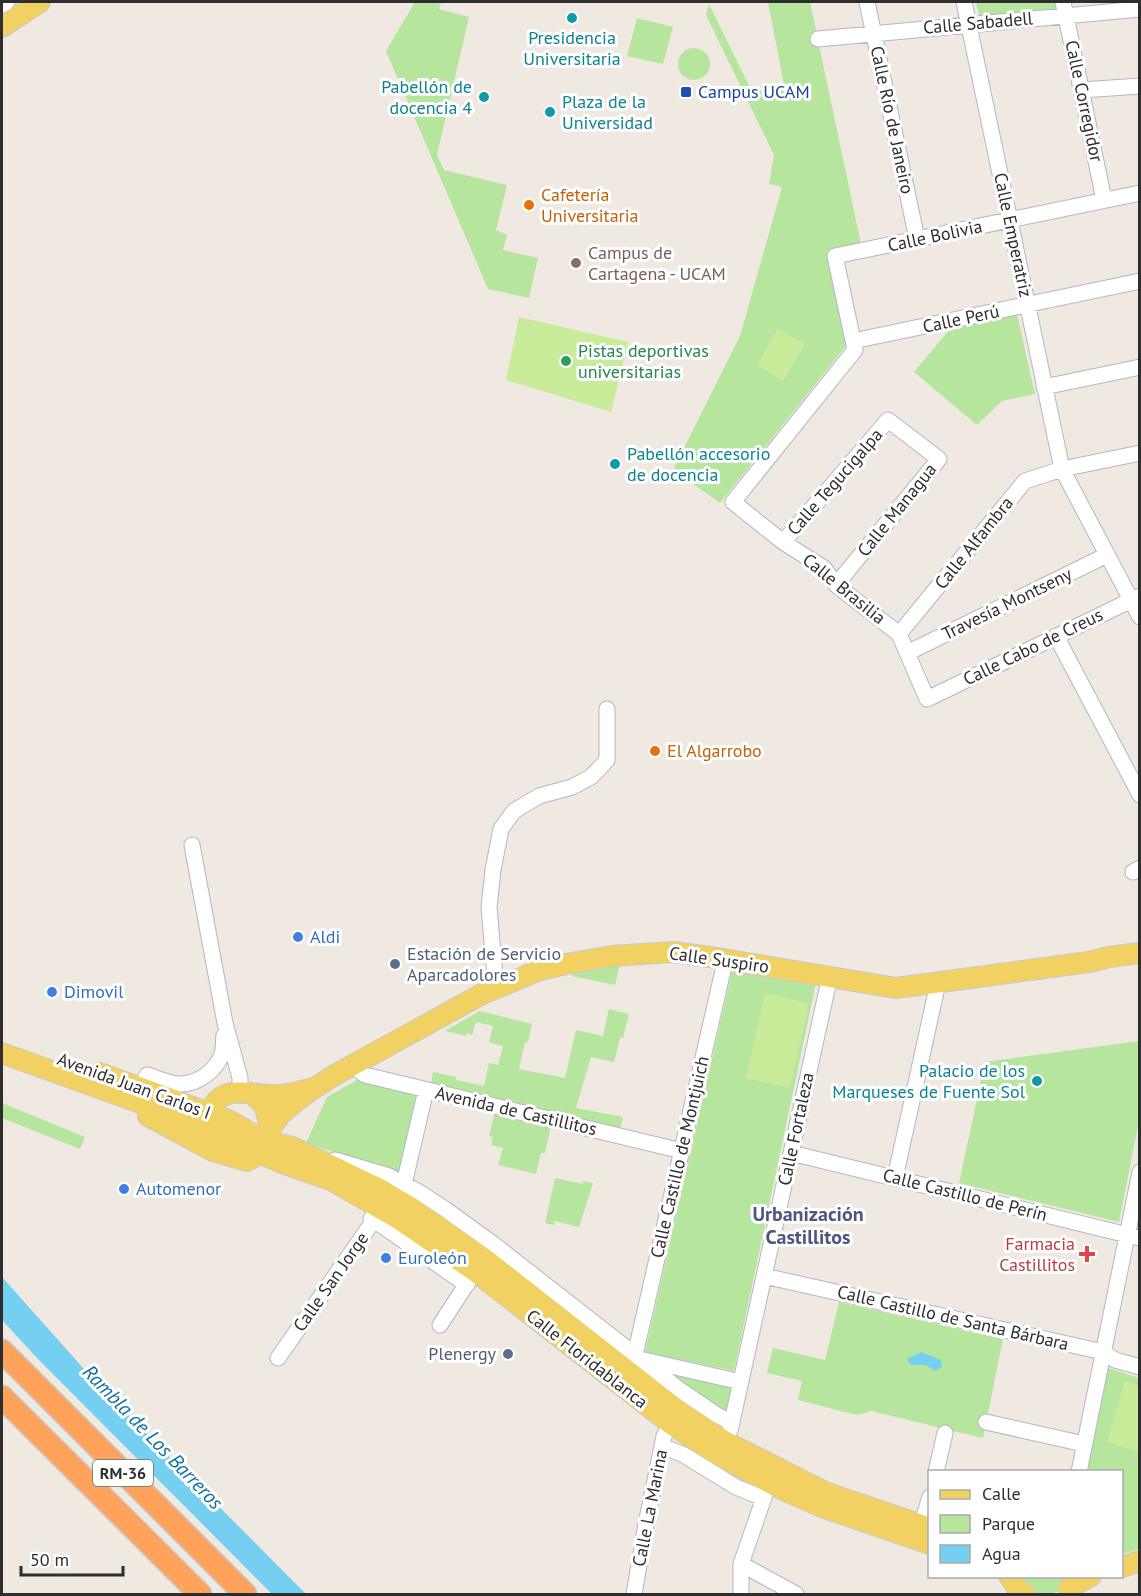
<svg xmlns="http://www.w3.org/2000/svg" width="1141" height="1596" font-family="'PT Sans',sans-serif">
<style>
.green{fill:#b6e59e}
.pitch{fill:#c9ec9a}
.water{fill:#75cff0}
.lines{fill:none;stroke-linecap:round;stroke-linejoin:round}
.minor-casing{stroke:#b4b7c1;stroke-width:17}
.major-casing{stroke:#c9c9c9;stroke-width:22}
.highway-casing{stroke:#c9c9c9;stroke-width:25}
.minor{stroke:#fff;stroke-width:15}
.major{stroke:#f2d163;stroke-width:20}
.highway{stroke:#ffa35c;stroke-width:22}
.culture-dot{fill:#0f9aa8;stroke:#fff;stroke-width:2}
.transit-dot{fill:#1a4fb4;stroke:#fff;stroke-width:2}
.food-dot{fill:#e8710a;stroke:#fff;stroke-width:2}
.education-dot{fill:#8d6e63;stroke:#fff;stroke-width:2}
.leisure-dot{fill:#2e9e5b;stroke:#fff;stroke-width:2}
.shop-dot{fill:#3f7fe0;stroke:#fff;stroke-width:2}
.service-dot{fill:#5c6f8a;stroke:#fff;stroke-width:2}
.health-dot{fill:#e0444e;stroke:#fff;stroke-width:2}
.labels{text-anchor:middle;stroke-width:6;stroke-linejoin:round;paint-order:stroke}
.shield{fill:#fff;stroke:#6d6d6d;stroke-width:1.5}
.shield-label{font-size:16px;font-weight:bold;fill:#2e2e2e}
.street-label{font-size:18px;fill:#2e2e2e;stroke:#fff}
.culture-label{font-size:18px;fill:#0d838f;stroke:#fff;text-anchor:end}
.transit-label{font-size:18px;fill:#164399;stroke:#fff;text-anchor:start}
.food-label{font-size:18px;fill:#c56008;stroke:#fff;text-anchor:start}
.education-label{font-size:18px;fill:#785e54;stroke:#fff;text-anchor:start}
.leisure-label{font-size:18px;fill:#27864d;stroke:#fff;text-anchor:start}
.shop-label{font-size:18px;fill:#366cbe;stroke:#fff;text-anchor:start}
.service-label{font-size:18px;fill:#4e5e75;stroke:#fff;text-anchor:start}
.health-label{font-size:18px;fill:#be3a42;stroke:#fff;text-anchor:end}
.neighbourhood-label{font-size:20px;font-weight:bold;fill:#4d5680;stroke:#fff}
.water-label{font-size:20px;font-style:italic;fill:#0d6fa3;stroke:#fff}
</style>
<rect width="100%" height="100%" fill="#efe9e1"/>
<path class="green" d="M415,2H441L439,9L469,17L437,155L444,170L507,185L496,230L507,235L503,250L538,258L529,298L488,289L386,51Z
M768,2H810L861,244L827,251L846,346L720,503L673,470L740,336L782,187L769,184L774,155L706,15L709,4L751,90H785Z
M976,2H1057L1060,16L981,23Z
M637,18L673,27L663,64L627,56Z
M678 64a16 16 0 1 1 32 0a16 16 0 1 1-32 0Z
M1017,314L1035,394L1002,401L977,425L914,372L951,328Z
M620,964L615,985L572,976V973Z
M733,967L816,983L734,1371L645,1352Z
M609,1009L629,1014L623,1038H620L614,1062L591,1057L576,1108L623,1117L620,1129L431,1084L433,1072L456,1077V1080L484,1086L489,1063L498,1065L503,1046L489,1042L493,1026L476,1022L472,1035L467,1033L466,1036L445,1031L480,1011L532,1024L528,1042H525L519,1069L565,1078L576,1030L603,1036Z
M1139,1041V1121L1119,1222L959,1183L985,1062Z
M357,1080L425,1097L406,1176L306,1143L327,1097Z
M2,1103L85,1137L80,1149L2,1118Z
M495,1112L551,1126L545,1153H541L536,1174L498,1165L503,1148L491,1145L493,1137L489,1136Z
M555,1178L582,1184L583,1181L593,1183L579,1227L555,1221L554,1225L545,1223Z
M839,1302L1003,1339L983,1438L871,1411L857,1415L798,1400L802,1381L767,1373L773,1348L825,1360Z
M640,1359L741,1382L732,1423Z
M1108,1368L1139,1378V1549L1122,1554V1472H1087Z
M1009,1577H1076C1058,1596 1054,1594 1025,1594Z"/>
<path class="pitch" d="M519,317L628,342L611,412L506,380Z
M778,328L805,344L783,381L757,365Z
M765,993L809,1003L790,1088L746,1078Z
M1125,1381L1139,1386V1452L1107,1442Z"/>
<path class="water" d="M2,1277L100,1387L306,1594H272L37,1358L2,1320Z
M921,1352L941,1360L942,1367L935,1371L926,1365H911L907,1359Z"/>
<g class="lines">
<g class="minor-casing">
<path id="minor" d="M867,2L917,239
M964,2L1062,469L1140,617
M1063,2L1104,200
M2,5L7,2
M818,39L1140,9
M1082,90L1140,86
M1140,193L835,256L855,350L733,502L783,542L824,568L836,585L899,634L927,699L1140,596
M853,341L1140,281
M1044,387L1140,367
M783,542L888,420L939,459L836,585
M899,634L1025,481L1062,469L1140,453
M1056,636L1140,795
M907,653L1107,555
M192,845L225,1023L240,1078V1091
M1133,872L1140,868
M496,988L489,907L493,870L501,829L514,811L539,796L572,787L591,777L607,760V709
M353,1066L365,1075L682,1151
M141,1088L147,1075C157,1078 168,1083 178,1084C197,1085 216,1071 222,1054C224,1048 223,1041 224,1035
M791,1153L1140,1238
M335,1160L389,1176L419,1192L445,1209L492,1243L680,1390L717,1415L732,1423
M895,1178L936,992L929,985
M404,1184L426,1090
M374,1220L467,1285
M764,1276L1103,1352L1115,1360L1140,1367
M440,1325L470,1279
M635,1355L724,966L722,959
M278,1358L374,1220L371,1219L382,1208
M644,1360L741,1382
M986,1422L1084,1444
M730,1431L828,985L825,977
M662,1446L684,1455L736,1487L763,1498
M936,1472L945,1433
M1079,1472L1140,1172
M921,1526L930,1497
M741,1564L796,1594
M634,1594L646,1524L662,1446L664,1436L671,1424
M741,1594V1564L769,1483"/>
</g>
<g class="major-casing">
<path id="major" d="M2,27L40,2
M2,1053L204,1126L237,1139L257,1152L282,1163L331,1180L397,1218L476,1272L671,1424L717,1454L779,1488L822,1507L930,1544
M100,1073L228,1120L263,1140L292,1147L380,1189L410,1207L485,1259L679,1411L726,1442L827,1493L930,1528
M148,1116L213,1151L247,1161L254,1157L270,1126L264,1105L251,1093
M205,1125C217,1080 241,1095 276,1095C287,1095 298,1092 309,1089
M265,1136L281,1114L304,1095L333,1076L482,994L540,970L566,964L612,956L673,952L717,958L896,988L1089,962L1109,957L1140,953
M1122,1567L1140,1561
M1009,1576L1017,1588L1025,1594
M1069,1588L1091,1576"/>
</g>
<g class="highway-casing">
<path id="highway" d="M2,1351L245,1594
M2,1397L200,1594"/>
</g>
<use href="#minor" class="minor"/>
<use href="#major" class="major"/>
<use href="#highway" class="highway"/>
</g>
<g class="culture-dot">
<circle cx="572" cy="18" r="6"/>
<circle cx="484" cy="97" r="6"/>
<circle cx="550" cy="112" r="6"/>
<circle cx="615" cy="464" r="6"/>
<circle cx="1037" cy="1081" r="6"/>
</g>
<rect class="transit-dot" x="680" y="86" width="12" height="12" rx="3"/>
<g class="food-dot">
<circle cx="529" cy="205" r="6"/>
<circle cx="655" cy="751" r="6"/>
</g>
<circle class="education-dot" cx="576" cy="263" r="6"/>
<circle class="leisure-dot" cx="566" cy="361" r="6"/>
<g class="shop-dot">
<circle cx="298" cy="937" r="6"/>
<circle cx="52" cy="992" r="6"/>
<circle cx="124" cy="1189" r="6"/>
<circle cx="386" cy="1258" r="6"/>
</g>
<g class="service-dot">
<circle cx="395" cy="964" r="6"/>
<circle cx="508" cy="1354" r="6"/>
</g>
<path class="health-dot" d="M1084 1245h6v6h6v6h-6v6h-6v-6h-6v-6h6z"/>
<g class="labels">
<rect class="shield" x="93" y="1460" width="60" height="26" rx="4.5"/>
<g class="shield-label">
<text x="123" y="1479">RM-36</text>
</g>
<g class="street-label">
<text transform="translate(978 23) rotate(-5)" y="6">Calle Sabadell</text>
<text transform="translate(1084 101) rotate(78)" y="6">Calle Corregidor</text>
<text transform="translate(892 120) rotate(78)" y="6">Calle Río de Janeiro</text>
<text transform="translate(1013 235) rotate(78)" y="6">Calle Emperatriz</text>
<text transform="translate(935 236) rotate(-12)" y="6">Calle Bolivia</text>
<text transform="translate(961 319) rotate(-12)" y="6">Calle Perú</text>
<text transform="translate(835 482) rotate(-49)" y="6">Calle Tegucigalpa</text>
<text transform="translate(897 510) rotate(-51)" y="6">Calle Managua</text>
<text transform="translate(974 543) rotate(-51)" y="6">Calle Alfambra</text>
<text transform="translate(844 589) rotate(39)" y="6">Calle Brasilia</text>
<text transform="translate(1007 604) rotate(-26)" y="6">Travesía Montseny</text>
<text transform="translate(1033 647) rotate(-26)" y="6">Calle Cabo de Creus</text>
<text transform="translate(719 960) rotate(8)" y="6">Calle Suspiro</text>
<text transform="translate(134 1086) rotate(20)" y="6">Avenida Juan Carlos I</text>
<text transform="translate(516 1111) rotate(13)" y="6">Avenida de Castillitos</text>
<text transform="translate(796 1129) rotate(-78)" y="6">Calle Fortaleza</text>
<text transform="translate(680 1157) rotate(-77)" y="6">Calle Castillo de Montjuich</text>
<text transform="translate(965 1195) rotate(14)" y="6">Calle Castillo de Perín</text>
<text transform="translate(331 1282) rotate(-55)" y="6">Calle San Jorge</text>
<text transform="translate(953 1318) rotate(13)" y="6">Calle Castillo de Santa Bárbara</text>
<text transform="translate(587 1359) rotate(38)" y="6">Calle Floridablanca</text>
<text transform="translate(650 1508) rotate(-79)" y="6">Calle La Marina</text>
</g>
<g class="culture-label">
<text x="572" y="44" text-anchor="middle">Presidencia<tspan x="572" dy="21">Universitaria</tspan></text>
<text x="472" y="93">Pabellón de<tspan x="472" dy="21">docencia 4</tspan></text>
<text x="562" y="108" text-anchor="start">Plaza de la<tspan x="562" dy="21">Universidad</tspan></text>
<text x="627" y="460" text-anchor="start">Pabellón accesorio<tspan x="627" dy="21">de docencia</tspan></text>
<text x="1025" y="1077">Palacio de los<tspan x="1025" dy="21">Marqueses de Fuente Sol</tspan></text>
</g>
<g class="transit-label">
<text x="698" y="98">Campus UCAM</text>
</g>
<g class="food-label">
<text x="541" y="201">Cafetería<tspan x="541" dy="21">Universitaria</tspan></text>
<text x="667" y="757">El Algarrobo</text>
</g>
<g class="education-label">
<text x="588" y="259">Campus de<tspan x="588" dy="21">Cartagena - UCAM</tspan></text>
</g>
<g class="leisure-label">
<text x="578" y="357">Pistas deportivas<tspan x="578" dy="21">universitarias</tspan></text>
</g>
<g class="shop-label">
<text x="310" y="943">Aldi</text>
<text x="64" y="998">Dimovil</text>
<text x="136" y="1195">Automenor</text>
<text x="398" y="1264">Euroleón</text>
</g>
<g class="service-label">
<text x="407" y="960">Estación de Servicio<tspan x="407" dy="21">Aparcadolores</tspan></text>
<text x="496" y="1360" text-anchor="end">Plenergy</text>
</g>
<g class="health-label">
<text x="1075" y="1250">Farmacia<tspan x="1075" dy="21">Castillitos</tspan></text>
</g>
<g class="neighbourhood-label">
<text x="808" y="1221">Urbanización<tspan x="808" dy="23">Castillitos</tspan></text>
</g>
<g class="water-label">
<text transform="translate(153 1437) rotate(46)" y="7">Rambla de Los Barreros</text>
</g>
</g>
<rect width="1141" height="1596" fill="none" stroke="#2e2e2e" stroke-width="6"/>
<rect x="928" y="1470" width="195" height="108" fill="#ffffff" stroke="#ababab" stroke-width="1.5"/>
<rect x="940" y="1490" width="30" height="9" fill="#f2d163" stroke="#ababab" stroke-width="1.5"/>
<text x="982" y="1500" font-size="18" fill="#2e2e2e">Calle</text>
<rect x="940" y="1515" width="30" height="18" fill="#b6e59e" stroke="#ababab" stroke-width="1.5"/>
<text x="982" y="1530" font-size="18" fill="#2e2e2e">Parque</text>
<rect x="940" y="1545" width="30" height="18" fill="#75cff0" stroke="#ababab" stroke-width="1.5"/>
<text x="982" y="1560" font-size="18" fill="#2e2e2e">Agua</text>
<path d="M21 1566v9h102v-9" fill="none" stroke="#2e2e2e" stroke-width="3"/>
<text x="30" y="1566" font-size="18" fill="#2e2e2e" stroke="#ffffff" stroke-width="4.5" paint-order="stroke">50 m</text>
</svg>
